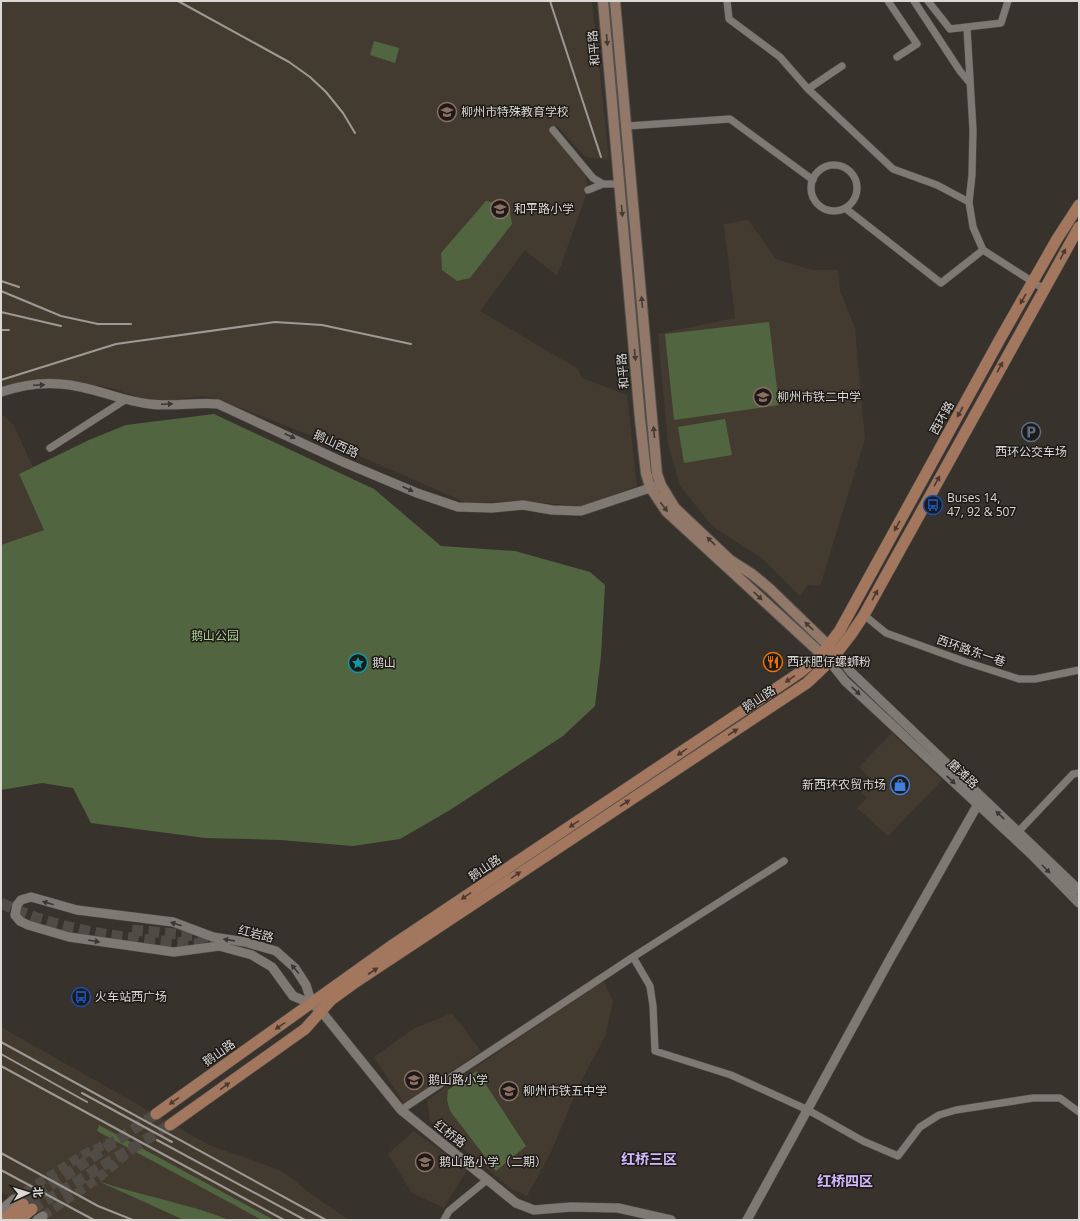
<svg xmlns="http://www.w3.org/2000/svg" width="1080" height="1221" font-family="'Open Sans','Noto Sans SC',sans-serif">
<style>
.built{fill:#443b30}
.green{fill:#526541}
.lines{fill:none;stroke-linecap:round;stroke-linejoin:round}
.tertiary-tunnel{stroke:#504b45;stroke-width:9;stroke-dasharray:9 4.5;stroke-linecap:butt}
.primary-tunnel{stroke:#504b45;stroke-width:11;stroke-dasharray:11 5.5;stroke-linecap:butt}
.minor-casing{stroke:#534f4b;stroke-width:8}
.tertiary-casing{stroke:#534f4b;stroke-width:10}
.secondary-casing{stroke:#534f4b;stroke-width:12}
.primary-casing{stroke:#534f4b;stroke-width:12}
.minor{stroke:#7f7973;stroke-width:7}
.tertiary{stroke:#7f7973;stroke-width:9}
.secondary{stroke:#917868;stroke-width:10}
.primary{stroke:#a3765e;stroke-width:11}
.rail{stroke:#9d9a95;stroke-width:2}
.oneway{fill:#463b34}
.oneway2{fill:#4c3a30}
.oneway3{fill:#3a3633}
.labels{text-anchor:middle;stroke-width:3;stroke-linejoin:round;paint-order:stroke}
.street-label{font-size:12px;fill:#dcd9d5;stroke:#1d1a18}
.poi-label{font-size:12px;fill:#dcd9d5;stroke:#1d1a18;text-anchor:start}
.park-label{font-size:12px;fill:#afcf91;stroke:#1d1a18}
.quarter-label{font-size:14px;font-weight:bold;fill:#d1b8fe;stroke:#1d1a18}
</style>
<rect width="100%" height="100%" fill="#37322c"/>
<path class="built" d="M1,1H592L609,160L585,157L557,126L551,132L585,175L588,190L557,276L525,250L480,311L578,369L582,378L627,395L637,486L583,506L519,501L467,503L320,439L215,398L201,396L174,400L142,398L107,387L55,379H34L1,388Z
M748,220L776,259L812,270H838L840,291L855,328L865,439L820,586L808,585L800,596L762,558L713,527L680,486L668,444L658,334L735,318L724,224Z
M1,414L13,424L33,467L19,474L44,530L1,545Z
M892,733L942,780L888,836L857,808L867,798L858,789L869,777L859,767Z
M603,981L613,1001L605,1037L581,1081L551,1152L527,1196L511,1189L430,1120L427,1100Z
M452,1013L481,1051L404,1104L374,1057L413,1029Z
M1,1027L209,1145L282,1171L315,1197L349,1220H51L1,1192Z
M414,1131L467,1170L444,1208L412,1193L388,1154Z"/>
<path class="green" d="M374,41L399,48L395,63L370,55Z
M486,201L504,204L510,213L512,224L470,278L457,281L442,270L441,253Z
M769,322L779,405L674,420L665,334Z
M214,414L374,489L441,546L515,551L590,572L605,585L601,656L595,706L563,736L450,810L400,839L353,846L280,840L205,838L91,823L73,788L42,783L1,790V545L44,530L19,474L89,440L126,425Z
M725,419L732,455L684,463L678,427Z
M477,1071L526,1146L496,1171L450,1111L447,1100L448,1090Z
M99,1125L274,1220H262L97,1131Z
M98,1181C141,1196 187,1203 229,1220H184Z"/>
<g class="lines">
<path class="tertiary-tunnel" d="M14,1199L84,1154L124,1136
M43,1216L96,1180L136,1146"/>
<path class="primary-tunnel" d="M1,903C66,935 142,940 213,945
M132,930L210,937
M23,1204L156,1114
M32,1209L170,1125"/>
<g class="minor-casing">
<path id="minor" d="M727,1L729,19L780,57L808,89L893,169L937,185L969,202
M888,1L917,44L897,57
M914,1L960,71L970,83
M928,1L950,29L1001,23L1008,1
M967,28L973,130L972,175L969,202L973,227L983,250L1044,289
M808,89L842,66
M627,126L730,119L813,180
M553,130L593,178L603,184H620
M811 188a23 23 0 1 1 46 0a23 23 0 1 1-46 0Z
M588,190L603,184
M845,208L941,283L983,250
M50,448L125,400
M864,615L886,633L966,662L1019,679H1035L1079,670
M1018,832L1073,774L1079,773
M633,957L650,986L653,1006L655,1051L731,1075L808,1110L863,1141L898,1156L920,1127L939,1115L956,1110L1033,1098H1060L1079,1112
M401,1110L633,957L784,861
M444,1220L449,1211L488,1179"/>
</g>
<g class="tertiary-casing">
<path id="tertiary" d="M1,392C19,386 42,382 61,384C92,386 120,401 150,404C172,407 195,402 218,404L343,462L417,493L458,507L492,508L523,505L552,510L581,511L656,486
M837,654L851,672L1079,890
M830,662L845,681L1032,855L1079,903
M312,1004L306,985L295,968L276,951L245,942L213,937L173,922L77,910L31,897L21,900L17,905L15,915L20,921L28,925L69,937L174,952L219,946L252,955L272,967L293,996L312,1004L321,1011L401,1110L516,1203L534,1210L571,1207L618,1208L671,1220
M1,1210L14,1199
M37,1220L43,1216
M747,1220L890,959L982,797"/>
</g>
<g class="secondary-casing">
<path id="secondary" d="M603,1L640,419L646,473L650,487L666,511L827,659
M615,1L657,474L661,485L675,508L730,560L752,574L770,589L834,651"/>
</g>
<g class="primary-casing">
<path id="primary" d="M156,1114L394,944L799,673L822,654L840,630L1000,339L1057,239L1079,205
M170,1125L305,1029L331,1000L353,984L807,683C830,663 848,641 864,615L1079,227
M3,1220L23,1204
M19,1220L32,1209"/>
</g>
<use href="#minor" class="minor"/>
<use href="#tertiary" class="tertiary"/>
<use href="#secondary" class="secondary"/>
<use href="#primary" class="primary"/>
<path class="rail" d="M178,1L289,62L310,77L326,92L343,113L355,133
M550,1L601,157
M1,281L19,287
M1,291L61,316L98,324H131
M1,312L61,326
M1,330H9
M1,380L116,344L275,322L322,325L411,344
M1,1042L326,1220
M1,1054L87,1102
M1,1066L284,1220
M82,1093L172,1142
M157,1140L305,1220
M1,1153L98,1206L133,1220
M1,1170L94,1220"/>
</g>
<defs><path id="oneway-solid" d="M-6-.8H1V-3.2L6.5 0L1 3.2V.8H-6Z"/></defs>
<g class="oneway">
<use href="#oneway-solid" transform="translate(607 40) rotate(85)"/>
<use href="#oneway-solid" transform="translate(622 211) rotate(85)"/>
<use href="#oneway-solid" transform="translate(642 302) rotate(-95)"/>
<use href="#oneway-solid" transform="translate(635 355) rotate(85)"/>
<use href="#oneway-solid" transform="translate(654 432) rotate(-95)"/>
<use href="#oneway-solid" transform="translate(664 507) rotate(53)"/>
<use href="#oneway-solid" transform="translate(711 541) rotate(-136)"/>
<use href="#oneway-solid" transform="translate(758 596) rotate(43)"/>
<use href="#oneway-solid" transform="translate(809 626) rotate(-137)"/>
</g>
<g class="oneway2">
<use href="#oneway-solid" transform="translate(1063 254) rotate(-62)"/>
<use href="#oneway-solid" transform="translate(1023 299) rotate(120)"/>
<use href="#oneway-solid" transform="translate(1000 367) rotate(-61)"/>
<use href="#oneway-solid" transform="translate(960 412) rotate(119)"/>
<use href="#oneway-solid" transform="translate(937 481) rotate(-61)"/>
<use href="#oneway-solid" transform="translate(897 526) rotate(119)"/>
<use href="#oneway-solid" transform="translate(875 595) rotate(-61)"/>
<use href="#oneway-solid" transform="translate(790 679) rotate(146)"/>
<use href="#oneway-solid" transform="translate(733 732) rotate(-33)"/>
<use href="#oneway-solid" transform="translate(682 752) rotate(146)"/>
<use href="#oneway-solid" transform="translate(625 803) rotate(-33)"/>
<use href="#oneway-solid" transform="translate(574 824) rotate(146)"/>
<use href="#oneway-solid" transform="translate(516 875) rotate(-34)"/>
<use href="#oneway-solid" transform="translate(466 896) rotate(146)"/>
<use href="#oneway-solid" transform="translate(373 971) rotate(-33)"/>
<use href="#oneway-solid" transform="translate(280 1026) rotate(145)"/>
<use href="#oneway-solid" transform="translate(225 1086) rotate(-36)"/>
<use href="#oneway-solid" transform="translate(174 1101) rotate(145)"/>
</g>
<g class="oneway3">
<use href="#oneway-solid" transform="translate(39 385) rotate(-3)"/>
<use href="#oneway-solid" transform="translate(167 404) rotate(-3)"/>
<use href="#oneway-solid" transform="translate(290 436) rotate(25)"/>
<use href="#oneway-solid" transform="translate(408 489) rotate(24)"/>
<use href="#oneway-solid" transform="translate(856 691) rotate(43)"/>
<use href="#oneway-solid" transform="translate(951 780) rotate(43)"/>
<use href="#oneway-solid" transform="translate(1000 815) rotate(-136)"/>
<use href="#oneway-solid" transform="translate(1046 869) rotate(45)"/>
<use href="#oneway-solid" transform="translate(48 903) rotate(-164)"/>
<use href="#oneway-solid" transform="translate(176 924) rotate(-162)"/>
<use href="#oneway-solid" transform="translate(229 940) rotate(-171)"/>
<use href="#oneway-solid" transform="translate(94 941) rotate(10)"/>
<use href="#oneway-solid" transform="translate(295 969) rotate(-130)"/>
</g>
<defs>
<g id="school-ring" transform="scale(1)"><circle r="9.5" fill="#1d1a18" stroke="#8d6e63" stroke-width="1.5"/><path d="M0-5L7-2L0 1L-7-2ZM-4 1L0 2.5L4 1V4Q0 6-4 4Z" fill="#8d6e63"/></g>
<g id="parking-ring" transform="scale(1)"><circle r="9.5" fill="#1d1a18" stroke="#5c6f8a" stroke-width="1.5"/><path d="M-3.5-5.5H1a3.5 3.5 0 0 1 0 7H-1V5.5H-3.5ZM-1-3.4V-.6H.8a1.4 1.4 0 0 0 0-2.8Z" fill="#5c6f8a"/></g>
<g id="bus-ring" transform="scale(1)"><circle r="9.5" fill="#1d1a18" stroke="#1a4fb4" stroke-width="1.5"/><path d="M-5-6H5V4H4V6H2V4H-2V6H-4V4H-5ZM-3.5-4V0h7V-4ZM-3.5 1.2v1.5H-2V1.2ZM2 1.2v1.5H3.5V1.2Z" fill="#1a4fb4"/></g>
<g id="restaurant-ring" transform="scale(1)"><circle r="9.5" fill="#1d1a18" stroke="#e8710a" stroke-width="1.5"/><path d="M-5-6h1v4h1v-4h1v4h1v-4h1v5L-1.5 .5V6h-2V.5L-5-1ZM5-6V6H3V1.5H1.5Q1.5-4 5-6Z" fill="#e8710a"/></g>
<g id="sight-ring" transform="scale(1)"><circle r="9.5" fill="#1d1a18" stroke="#0f9aa8" stroke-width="1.5"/><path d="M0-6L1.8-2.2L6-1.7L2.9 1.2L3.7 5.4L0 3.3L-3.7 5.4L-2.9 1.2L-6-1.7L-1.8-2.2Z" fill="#0f9aa8"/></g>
<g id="shop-ring" transform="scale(1)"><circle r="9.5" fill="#1d1a18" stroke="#3f7fe0" stroke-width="1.5"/><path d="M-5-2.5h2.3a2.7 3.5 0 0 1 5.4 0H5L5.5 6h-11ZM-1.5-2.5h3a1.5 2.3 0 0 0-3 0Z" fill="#3f7fe0"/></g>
</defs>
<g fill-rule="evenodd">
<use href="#school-ring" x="447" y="112"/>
<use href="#school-ring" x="500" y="209"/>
<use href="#school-ring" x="763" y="397"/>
<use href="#parking-ring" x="1031" y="432"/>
<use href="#bus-ring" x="933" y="505"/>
<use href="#restaurant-ring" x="773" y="662"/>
<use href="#sight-ring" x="358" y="663"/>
<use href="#shop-ring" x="900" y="785"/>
<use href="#bus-ring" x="81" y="997"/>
<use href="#school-ring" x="414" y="1080"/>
<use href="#school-ring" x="509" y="1091"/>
<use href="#school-ring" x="425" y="1162"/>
</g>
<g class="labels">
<g class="street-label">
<text transform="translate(594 48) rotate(-95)" y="4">和平路</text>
<text transform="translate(623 371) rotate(-95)" y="4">和平路</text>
<text transform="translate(942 418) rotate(-61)" y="4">西环路</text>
<text transform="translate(336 444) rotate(25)" y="4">鹅山西路</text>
<text transform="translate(971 651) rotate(19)" y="4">西环路东一巷</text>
<text transform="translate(759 699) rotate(-33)" y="4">鹅山路</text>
<text transform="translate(963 774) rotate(43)" y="4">磨滩路</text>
<text transform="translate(485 868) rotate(-34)" y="4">鹅山路</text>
<text transform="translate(256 934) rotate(14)" y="4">红岩路</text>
<text transform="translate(219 1053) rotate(-35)" y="4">鹅山路</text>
<text transform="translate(450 1134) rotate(38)" y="4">红桥路</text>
</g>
<g class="poi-label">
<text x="461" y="116">柳州市特殊教育学校</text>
<text x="514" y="213">和平路小学</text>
<text x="777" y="401">柳州市铁二中学</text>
<text x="1031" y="456" text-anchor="middle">西环公交车场</text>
<text x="947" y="502">Buses 14,<tspan x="947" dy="14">47, 92 &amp; 507</tspan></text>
<text x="787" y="666">西环肥仔螺蛳粉</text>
<text x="372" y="667">鹅山</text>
<text x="886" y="789" text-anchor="end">新西环农贸市场</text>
<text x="95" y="1001">火车站西广场</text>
<text x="428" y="1084">鹅山路小学</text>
<text x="523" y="1095">柳州市铁五中学</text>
<text x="439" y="1166">鹅山路小学（二期）</text>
</g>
<g class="park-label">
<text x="215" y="640">鹅山公园</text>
</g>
<g class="quarter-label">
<text x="649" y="1164">红桥三区</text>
<text x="845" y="1186">红桥四区</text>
</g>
</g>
<rect width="1080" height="1221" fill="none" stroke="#dcd9d5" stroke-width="4"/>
<g transform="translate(28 1193) rotate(86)" stroke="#1d1a18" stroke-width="3" paint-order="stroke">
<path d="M0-3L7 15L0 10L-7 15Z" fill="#dcd9d5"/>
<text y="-6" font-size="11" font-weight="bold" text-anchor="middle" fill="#dcd9d5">北</text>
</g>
</svg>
